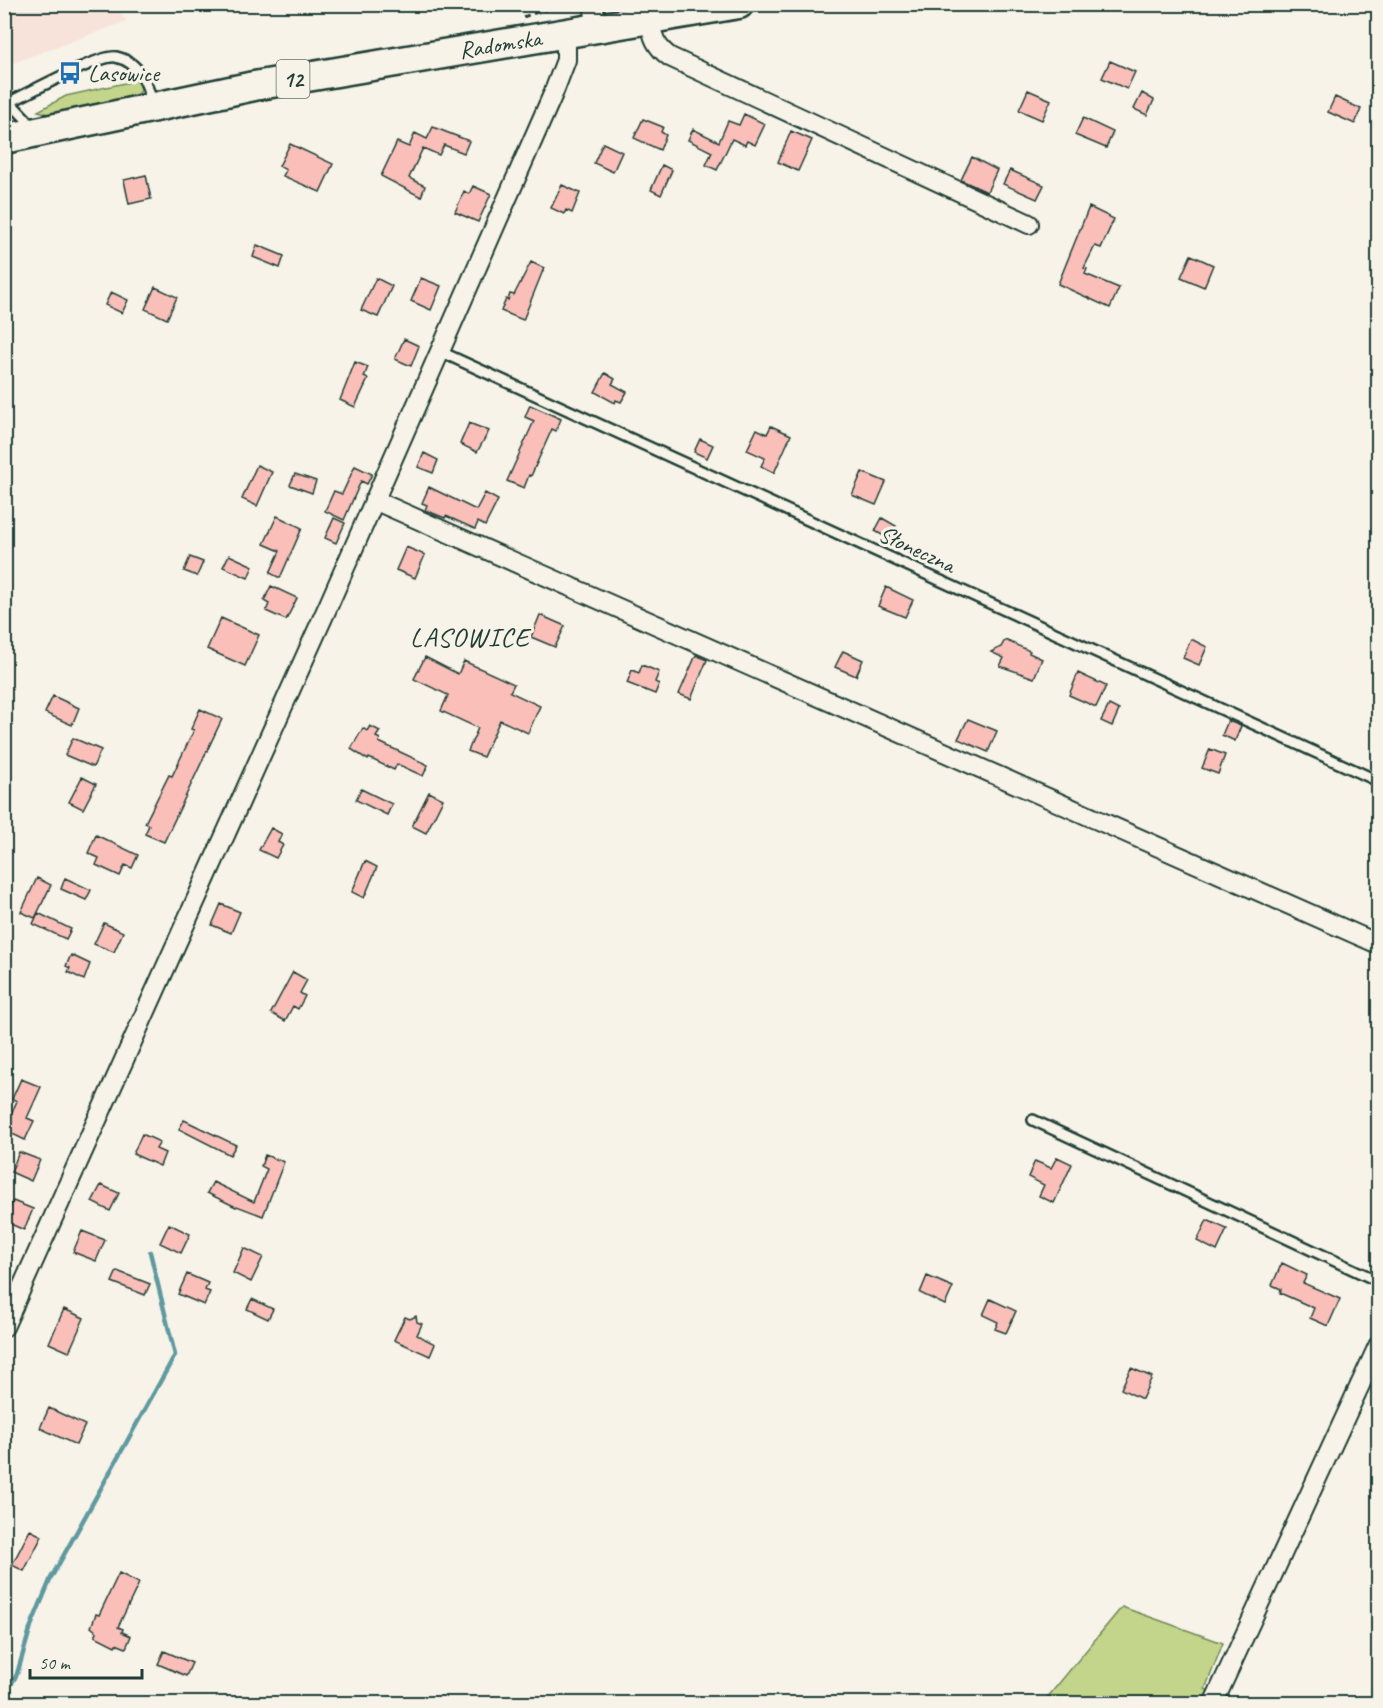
<svg xmlns="http://www.w3.org/2000/svg" width="1383" height="1708" font-family="Caveat,sans-serif">
<style>
.built{fill:#f8e3da}
.green{fill:#c3d58a;stroke:#71895f;stroke-width:1.5}
.lines{fill:none;stroke-linecap:round;stroke-linejoin:round}
.stream{stroke:#5e999f;stroke-width:4.5}
.building{fill:#fbbfba;stroke:#1f3d34;stroke-width:1.5}
.lane-casing{stroke:#1f3d34;stroke-width:14}
.street-casing{stroke:#1f3d34;stroke-width:22}
.primary-casing{stroke:#1f3d34;stroke-width:33}
.path{stroke:#1f3d34;stroke-width:3;stroke-dasharray:6 4.5;stroke-linecap:butt}
.lane{stroke:#f7f3e8;stroke-width:9}
.street{stroke:#f7f3e8;stroke-width:18}
.primary{stroke:#f7f3e8;stroke-width:28}
.labels{text-anchor:middle;stroke-width:6;stroke-linejoin:round;paint-order:stroke}
.shield{fill:#f7f3e8;stroke:#60746a;stroke-width:1.5}
.shield-label{font-size:22px;font-weight:bold;fill:#1f3d34}
.street-label{font-size:24px;fill:#1f3d34;stroke:#f7f3e8}
.poi-label{font-size:24px;fill:#1f3d34;stroke:#f7f3e8;text-anchor:start}
.quarter-label{font-size:27px;letter-spacing:1.5px;fill:#1f3d34;stroke:#f7f3e8}
</style>
<rect width="100%" height="100%" fill="#f7f3e8"/>
<filter id="ink" filterUnits="userSpaceOnUse"><feTurbulence type="fractalNoise" baseFrequency=".0167" numOctaves="2"/><feDisplacementMap in="SourceGraphic" scale="12" xChannelSelector="R" yChannelSelector="G"/><feConvolveMatrix kernelMatrix="1 2 1 2 8 2 1 2 1" color-interpolation-filters="sRGB"/></filter>
<g filter="url(#ink)">
<path class="built" d="M5,4L112,5L127,21L5,66Z"/>
<path class="green" d="M138,80L142,87L140,92L135,95L55,116L38,111L66,96Z
M1122,1607L1223,1643L1205,1689L1237,1703L1042,1704Z"/>
<g class="lines">
<path class="stream" d="M4,1697L17,1674L31,1626L51,1578L175,1355L150,1252"/>
</g>
<path class="building" d="M1110,61L1135,72L1127,89L1102,78Z
M1028,90L1051,100L1042,120L1019,110Z
M1142,93L1154,100L1147,115L1134,109Z
M1335,97L1361,109L1355,124L1328,112Z
M744,114L765,124L755,145L747,141L745,145L732,139L717,170L706,165L712,152L688,140L693,129L719,142L728,121L739,125Z
M1083,118L1113,132L1106,148L1075,135Z
M643,119L663,127L661,132L666,135L660,150L634,138Z
M433,127L469,141L464,153L444,145L439,155L423,148L409,178L425,186L421,197L381,176L397,142L409,147L415,133L427,139Z
M791,131L812,140L798,171L778,162Z
M603,143L622,152L613,172L594,163Z
M290,144L333,164L320,192L283,176L286,170L279,166Z
M972,157L997,170L987,192L961,180Z
M662,165L672,170L661,195L651,190Z
M1010,170L1044,185L1037,199L1003,184Z
M146,175L151,199L129,204L124,180Z
M562,185L580,193L572,213L566,210L564,214L551,208Z
M473,186L491,194L478,222L455,212L464,191L469,194Z
M1089,207L1114,219L1101,248L1095,246L1084,268L1087,269L1085,274L1119,288L1110,308L1058,284Z
M257,245L284,256L280,268L253,257Z
M1191,255L1213,265L1204,287L1181,277Z
M531,262L544,268L523,320L501,311L506,299L508,300L510,294L514,295Z
M376,278L392,286L378,317L361,310Z
M421,278L441,286L431,310L411,301Z
M155,287L177,297L167,319L145,309Z
M111,292L128,300L122,313L105,305Z
M404,339L419,346L411,366L395,359Z
M355,362L368,367L364,377L368,379L355,407L340,400Z
M605,373L615,379L612,384L627,392L621,402L616,400L615,403L595,392Z
M530,405L561,419L556,431L552,429L531,476L529,475L524,488L507,481L534,421L525,417Z
M469,423L489,431L477,452L460,444Z
M771,426L791,435L774,473L761,466L765,458L747,450L757,429L767,434Z
M700,439L713,445L707,458L694,452Z
M424,453L438,460L433,473L418,467Z
M257,465L272,472L257,506L242,499Z
M355,466L372,474L367,484L361,481L344,520L325,511L334,491L342,494Z
M862,472L886,482L876,505L852,495Z
M295,474L316,481L312,493L290,485Z
M429,487L476,510L485,493L498,500L485,526L478,522L475,529L446,516L445,518L425,510L427,505L422,503Z
M277,516L302,528L280,578L270,573L280,551L264,544Z
M334,518L345,523L336,543L325,538Z
M882,518L896,526L889,539L875,531Z
M406,547L425,555L415,578L396,570Z
M229,555L253,566L248,578L223,567Z
M190,557L203,562L197,576L184,571Z
M271,586L297,598L286,620L266,611L269,604L264,601Z
M886,587L913,600L905,617L878,606Z
M540,615L565,626L555,647L531,637Z
M221,618L259,635L245,666L207,649Z
M1191,639L1207,647L1199,665L1183,658Z
M1005,640L1030,651L1029,653L1042,659L1034,678L1000,666L1004,658L991,652L1001,647Z
M843,651L863,660L856,676L835,667Z
M696,655L707,660L691,699L679,694Z
M425,657L458,674L464,661L514,684L510,692L540,706L528,733L500,720L483,757L468,751L478,728L441,711L448,695L414,679Z
M642,665L659,672L655,682L659,684L655,694L627,683L632,670L639,673Z
M1078,673L1106,686L1096,707L1069,695Z
M53,696L79,708L72,725L45,713Z
M1109,705L1119,710L1112,726L1101,721Z
M200,709L222,719L164,842L145,834L149,825L145,823L169,775L172,776L194,730L191,729Z
M968,719L997,731L988,752L958,739Z
M1228,721L1241,726L1235,741L1222,735Z
M370,726L380,731L376,737L380,739L379,742L428,765L423,776L397,764L394,770L369,758L368,760L351,749L363,728L367,731Z
M73,738L101,750L93,767L65,755Z
M1210,749L1225,755L1218,774L1202,768Z
M82,777L96,784L83,809L69,802Z
M361,789L392,804L387,815L356,800Z
M429,792L443,799L426,833L412,826Z
M271,828L282,834L278,842L283,845L276,858L259,850Z
M96,835L138,855L132,868L125,865L120,876L96,865L99,858L88,853Z
M365,861L377,867L364,898L352,892Z
M37,878L51,885L35,918L21,912Z
M65,878L91,890L86,900L61,889Z
M221,904L240,912L231,933L212,925Z
M38,913L71,929L66,939L33,924Z
M104,923L123,932L114,952L94,944Z
M71,955L90,964L84,980L68,972L70,968L66,966Z
M293,972L307,980L300,993L305,996L298,1009L293,1006L285,1021L271,1013Z
M21,1079L41,1087L27,1118L34,1121L25,1140L4,1130L17,1101L12,1099Z
M184,1120L236,1145L230,1155L179,1129Z
M142,1134L160,1142L156,1149L165,1153L160,1166L133,1154Z
M19,1152L40,1160L31,1181L11,1172Z
M265,1155L284,1162L263,1216L237,1206L236,1207L207,1193L213,1182L254,1202L267,1169L261,1166Z
M1057,1157L1072,1164L1054,1203L1039,1196L1044,1185L1028,1177L1035,1161L1051,1168Z
M101,1185L119,1193L110,1211L92,1202Z
M13,1201L33,1209L24,1230L4,1221Z
M1207,1220L1227,1229L1217,1251L1197,1241Z
M169,1224L190,1234L181,1253L160,1243Z
M82,1231L105,1240L96,1261L73,1252Z
M244,1248L263,1257L251,1282L233,1273Z
M1282,1263L1307,1275L1303,1283L1340,1299L1328,1326L1310,1318L1314,1308L1280,1293L1281,1289L1272,1285Z
M117,1271L150,1284L145,1295L112,1282Z
M187,1274L208,1283L205,1290L210,1292L204,1305L178,1294Z
M927,1276L953,1287L945,1305L920,1293Z
M252,1299L273,1309L268,1319L247,1309Z
M990,1299L1016,1311L1006,1333L995,1329L998,1322L983,1315Z
M64,1309L84,1318L69,1352L49,1343Z
M416,1316L417,1322L422,1324L417,1335L435,1344L430,1356L394,1340L405,1317L410,1319Z
M1131,1368L1152,1377L1142,1399L1121,1389Z
M49,1408L85,1425L76,1445L40,1428Z
M30,1530L42,1536L24,1571L12,1565Z
M119,1573L139,1583L118,1627L123,1629L122,1632L131,1636L126,1648L116,1644L115,1646L95,1636L97,1632L91,1627L96,1614L99,1615Z
M164,1651L192,1663L186,1676L158,1664Z"/>
<g class="lines">
<g class="lane-casing">
<path id="lane" d="M4,96L26,119L30,129
M10,102C29,93 100,54 116,57C140,62 148,85 153,106
M439,351L1378,781
M1033,1120L1378,1281"/>
</g>
<g class="street-casing">
<path id="street" d="M596,4L594,9L596,28
M650,19C652,37 656,47 670,57L1029,224
M374,500L1378,944
M4,1327L329,604L553,94L566,60V33
M1213,1704L1378,1346"/>
</g>
<g class="primary-casing">
<path id="primary" d="M4,139L254,86L739,4"/>
</g>
<path class="path" d="M523,17L544,10L573,4"/>
<use href="#lane" class="lane"/>
<use href="#street" class="street"/>
<use href="#primary" class="primary"/>
</g>
</g>
<defs>
<g id="bus-bare" transform="scale(1.8)"><path d="M-5-6H5V4H4V6H2V4H-2V6H-4V4H-5ZM-3.5-4V0h7V-4ZM-3.5 1.2v1.5H-2V1.2ZM2 1.2v1.5H3.5V1.2Z" fill="#1f6fb2" stroke="#f7f3e8" stroke-width="2.5" paint-order="stroke"/></g>
</defs>
<g fill-rule="evenodd">
<use href="#bus-bare" x="70" y="73"/>
</g>
<g class="labels">
<rect class="shield" x="276.5" y="60" width="33" height="38" rx="4.5"/>
<g class="shield-label">
<text x="293" y="87">12</text>
</g>
<g class="street-label">
<text transform="translate(500 44) rotate(-9)" y="8">Radomska</text>
<text transform="translate(917 549) rotate(25)" y="8">Słoneczna</text>
</g>
<g class="poi-label">
<text x="88" y="81">Lasowice</text>
</g>
<g class="quarter-label">
<text x="470" y="646">LASOWICE</text>
</g>
</g>
<rect width="1383" height="1708" fill="none" stroke="#f7f3e8" stroke-width="24"/>
<rect x="12" y="12" width="1359" height="1684" fill="none" stroke="#1f3d34" stroke-width="2" filter="url(#ink)"/>
<path d="M30 1669v9h112v-9" fill="none" stroke="#1f3d34" stroke-width="3"/>
<text x="39" y="1669" font-size="18" fill="#1f3d34" stroke="#f7f3e8" stroke-width="4.5" paint-order="stroke">50 m</text>
</svg>
